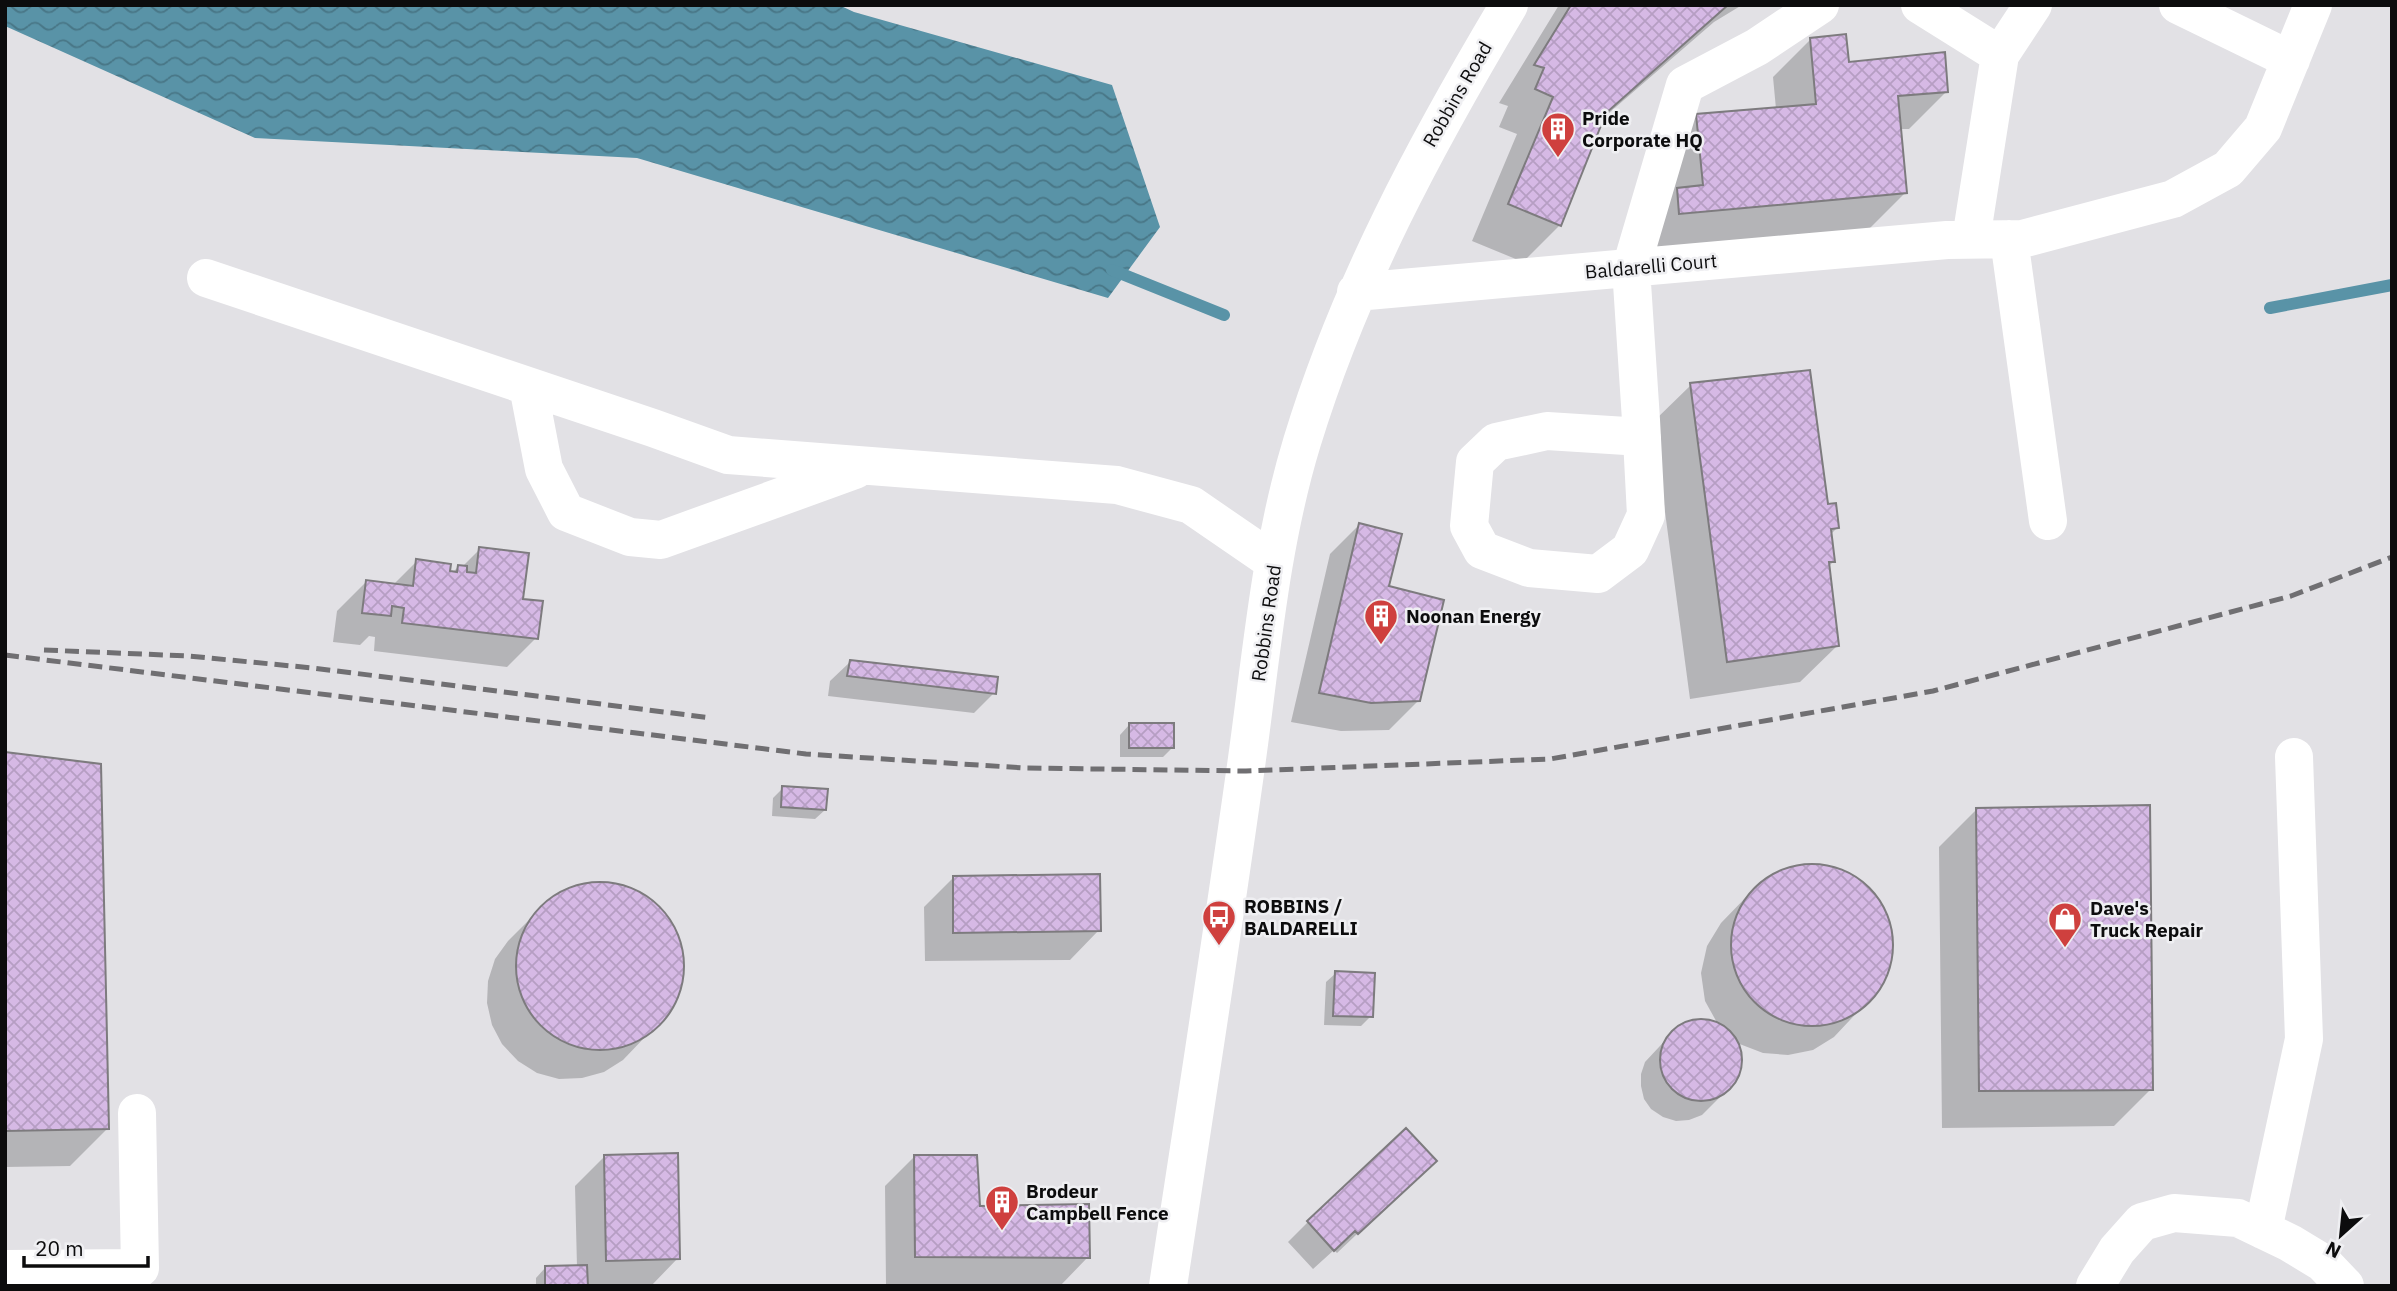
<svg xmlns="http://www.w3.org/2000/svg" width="2397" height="1291" font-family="'IBM Plex Sans',sans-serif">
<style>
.water{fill:url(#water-waves)}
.shadow{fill:#0003}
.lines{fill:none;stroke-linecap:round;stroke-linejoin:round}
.stream{stroke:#5993a7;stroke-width:12}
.building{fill:url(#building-cross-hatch);stroke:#7d7b7e;stroke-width:2}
.minor{stroke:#fff;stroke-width:38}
.rail{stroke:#706f72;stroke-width:5;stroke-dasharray:14 7;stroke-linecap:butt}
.labels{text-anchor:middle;stroke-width:5;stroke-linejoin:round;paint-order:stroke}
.street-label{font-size:19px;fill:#0c0c0d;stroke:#efeff2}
.poi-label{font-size:19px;font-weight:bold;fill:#0c0c0d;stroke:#efeff2;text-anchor:start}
</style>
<defs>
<pattern id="water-waves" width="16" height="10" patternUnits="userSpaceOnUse" patternTransform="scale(1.75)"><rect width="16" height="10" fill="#5993a7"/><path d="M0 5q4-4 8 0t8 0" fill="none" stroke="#487686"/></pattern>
<pattern id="building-cross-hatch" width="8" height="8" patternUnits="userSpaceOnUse" patternTransform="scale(1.75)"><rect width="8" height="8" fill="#d6b9e5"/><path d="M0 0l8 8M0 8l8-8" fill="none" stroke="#b69ec3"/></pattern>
</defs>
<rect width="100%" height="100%" fill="#e2e1e5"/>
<path class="water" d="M5,5H839L854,12L1112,85L1160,227L1108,298L637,158L255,138L5,26Z"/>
<path class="shadow" d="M1559,5H1742L1714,22L1602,119L1560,225L1523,262L1472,241L1517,134L1499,127L1508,106L1499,103Z
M1810,40L1847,64L1947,91L1909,129H1899L1905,193L1868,230L1642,251L1660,153L1697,116L1776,109L1773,77Z
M1691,385L1826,506L1838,527L1830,535L1833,562L1828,567L1838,645L1800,682L1690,699L1653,422Z
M1359,525L1387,588L1418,701L1389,730L1341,731L1291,722L1330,554Z
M480,549L521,601L536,638L507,667L374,651L375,637L369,636L360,645L333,642L337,611L366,582L393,585L417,561L452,573L458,567H462Z
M850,662L994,693L974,713L828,696L830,681Z
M1129,725L1173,747L1163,757H1120V735Z
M5,754L108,1128L70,1166L5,1167Z
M783,788L825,810L815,819L772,816L773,798Z
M1977,809L2151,1089L2114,1126L1942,1128L1939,847Z
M1799,865L1827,866L1853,876L1872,892L1886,914L1892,938L1891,963L1881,987L1834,1037L1813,1050L1788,1055L1763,1053L1737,1043L1741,1059L1739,1072L1733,1084L1702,1115L1689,1120L1676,1121L1663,1117L1651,1109L1644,1099L1641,1086V1074L1645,1062L1673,1032L1684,1024L1696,1021L1709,1022L1720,1028L1705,1001L1701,973L1707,946L1721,923L1751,892L1773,875Z
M954,877L1099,930L1070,960L925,961L924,907Z
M594,883L614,884L633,890L649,900L663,913L674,929L681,948L683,971L679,993L668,1013L623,1060L604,1072L582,1078L559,1079L537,1073L518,1061L502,1044L492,1025L487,1003L488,981L495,959L508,941L538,911L555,897L576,887Z
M1336,973L1371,1016L1361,1026L1324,1025L1326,982Z
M605,1156L678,1258L651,1286H536V1278L545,1268L577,1267L575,1186Z
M914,1157L979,1208L1088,1257L1060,1286L886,1285L885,1186Z
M1414,1180L1337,1253L1334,1250L1313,1269L1288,1242L1308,1222Z"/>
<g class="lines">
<path class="stream" d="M1112,270L1224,315
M2270,308L2392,285"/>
</g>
<path class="building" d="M1571,5H1728L1606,113L1561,226L1508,204L1553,97L1535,89L1544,68L1534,65Z
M1846,34L1849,62L1945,52L1948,92L1898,96L1907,193L1679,214L1677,188L1703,185L1696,114L1816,104L1810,38Z
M1810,370L1828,504L1836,503L1839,528L1831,529L1835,562H1829L1839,646L1727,662L1690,383Z
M1359,523L1402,534L1389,586L1444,600L1420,701L1371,703L1319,693Z
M479,547L529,553L523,599L543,601L538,639L402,623L404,608L392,606L391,616L362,613L366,580L413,586L416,559L451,564L450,571L457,572L458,565L467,566V572L476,573Z
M850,660L998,677L996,694L847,676Z
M1129,723H1174V748H1129Z
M5,752L101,764L109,1129L5,1131Z
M782,786L828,789L826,810L781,807Z
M2150,805L2153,1090L1979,1091L1976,808Z
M1731 945a81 81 0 1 1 162 0a81 81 0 1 1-162 0Z
M1100,874L1101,931L953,933V876Z
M516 966a84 84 0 1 1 168 0a84 84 0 1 1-168 0Z
M1335,971L1375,973L1373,1017L1333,1016Z
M1660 1060a41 41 0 1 1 82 0a41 41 0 1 1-82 0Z
M1406,1128L1437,1161L1358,1234L1355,1231L1334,1251L1307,1221Z
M678,1153L680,1259L606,1261L604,1155Z
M914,1155H977L980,1206L1089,1204L1090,1258L915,1257Z
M587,1265L588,1286H545V1266Z"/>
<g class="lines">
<path class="minor" d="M1920,5L2000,55
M2178,5L2291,60
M1971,239L2000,55L2033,5
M2009,239L2048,521
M206,278L653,428L728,455L1117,485L1191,505L1274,562
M1356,292L1947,240L2022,239L2173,199L2228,169L2263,128L2313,5
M528,386L544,469L566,512L630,537L661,540L855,470
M1642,437L1547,431L1496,442L1475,462L1469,526L1482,550L1529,568L1598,574L1630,550L1646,515L1641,420L1631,268L1685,85L1757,47L1820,5
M2263,1230L2304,1039L2294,757
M5,1269L140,1268L137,1113
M1168,1286C1194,1115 1221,944 1245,773C1261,662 1269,550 1302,442C1350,285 1425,146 1509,5
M2095,1286L2117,1250L2142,1222L2174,1213L2238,1218L2290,1243L2323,1263L2345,1286"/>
<path class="rail" d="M44,650L188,656L313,668L712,718
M5,655L806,754L1025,768L1246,771L1550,759L1933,691L2291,596L2392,557"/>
</g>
<defs>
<g id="building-pin" transform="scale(1.75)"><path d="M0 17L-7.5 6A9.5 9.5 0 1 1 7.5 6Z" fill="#cf403e" stroke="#efeff2"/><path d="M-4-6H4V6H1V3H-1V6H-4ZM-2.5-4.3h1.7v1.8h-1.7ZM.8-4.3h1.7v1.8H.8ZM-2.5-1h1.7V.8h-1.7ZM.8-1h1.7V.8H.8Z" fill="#fff"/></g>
<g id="bus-pin" transform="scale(1.75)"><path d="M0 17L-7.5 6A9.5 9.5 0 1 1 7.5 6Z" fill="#cf403e" stroke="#efeff2"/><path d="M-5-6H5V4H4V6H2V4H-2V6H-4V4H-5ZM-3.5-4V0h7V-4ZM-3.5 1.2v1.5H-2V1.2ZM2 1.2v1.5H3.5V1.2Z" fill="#fff"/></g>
<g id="shop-pin" transform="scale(1.75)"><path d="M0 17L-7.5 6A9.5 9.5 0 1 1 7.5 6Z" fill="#cf403e" stroke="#efeff2"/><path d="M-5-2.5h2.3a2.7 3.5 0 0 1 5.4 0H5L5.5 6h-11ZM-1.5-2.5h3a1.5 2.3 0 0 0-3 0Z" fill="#fff"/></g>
</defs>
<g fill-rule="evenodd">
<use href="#building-pin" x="1558" y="129"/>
<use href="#building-pin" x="1381" y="616"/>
<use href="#bus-pin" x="1219" y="917"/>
<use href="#shop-pin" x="2065" y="919"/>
<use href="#building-pin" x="1002" y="1202"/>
</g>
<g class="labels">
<g class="street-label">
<text transform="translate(1457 94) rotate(-60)" y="7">Robbins Road</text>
<text transform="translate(1651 266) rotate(-5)" y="7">Baldarelli Court</text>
<text transform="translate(1266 623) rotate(-82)" y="7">Robbins Road</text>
</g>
<g class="poi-label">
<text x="1582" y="125">Pride<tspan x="1582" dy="22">Corporate HQ</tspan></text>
<text x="1406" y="623">Noonan Energy</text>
<text x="1244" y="913">ROBBINS /<tspan x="1244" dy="22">BALDARELLI</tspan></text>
<text x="2090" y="915">Dave's<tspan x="2090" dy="22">Truck Repair</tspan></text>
<text x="1026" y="1198">Brodeur<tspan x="1026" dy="22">Campbell Fence</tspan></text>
</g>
</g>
<rect width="2397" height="1291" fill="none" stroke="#0c0c0d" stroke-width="14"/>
<g transform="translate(2341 1235) rotate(207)" stroke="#efeff2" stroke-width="5" paint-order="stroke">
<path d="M0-5L12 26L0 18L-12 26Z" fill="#0c0c0d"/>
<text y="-10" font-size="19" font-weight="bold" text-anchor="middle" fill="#0c0c0d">N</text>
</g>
<path d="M24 1256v10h124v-10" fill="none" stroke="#0c0c0d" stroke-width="3.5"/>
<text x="35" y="1256" font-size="21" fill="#0c0c0d" stroke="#efeff2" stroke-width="5" paint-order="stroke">20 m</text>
</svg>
